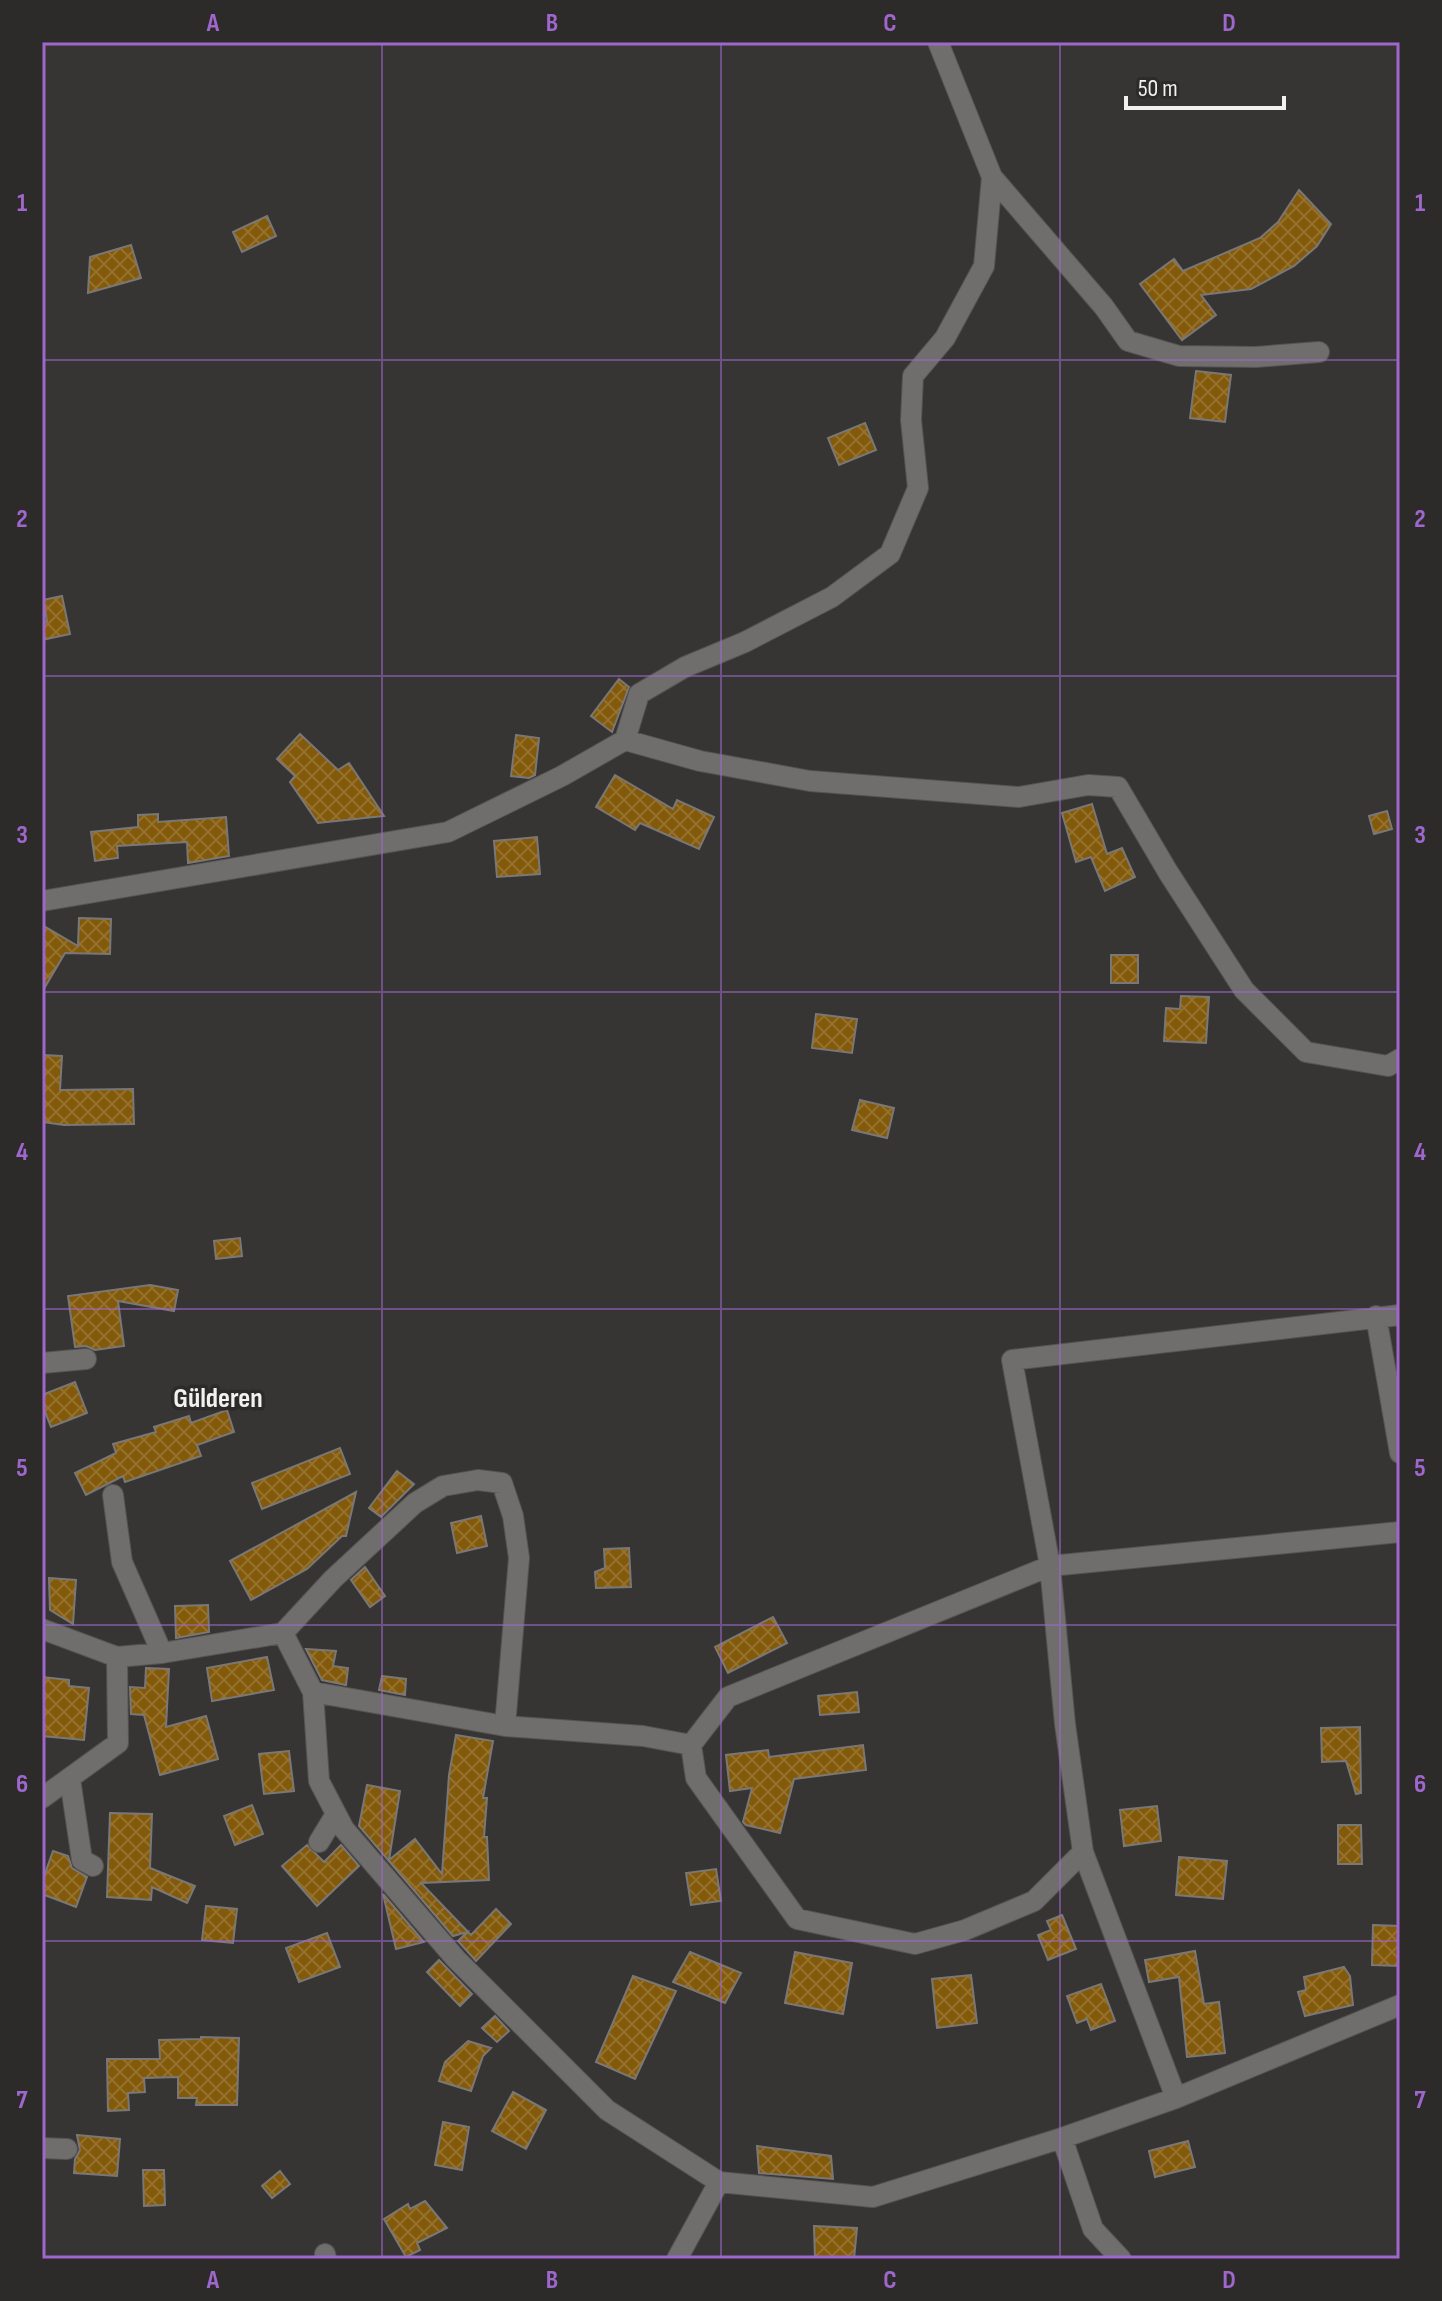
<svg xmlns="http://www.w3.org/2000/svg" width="1442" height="2301" font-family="'Sofia Sans Condensed',sans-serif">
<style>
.building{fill:url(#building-cross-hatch);stroke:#7a7876;stroke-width:2}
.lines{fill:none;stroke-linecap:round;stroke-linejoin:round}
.minor-casing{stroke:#555452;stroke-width:22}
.minor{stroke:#706e6c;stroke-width:20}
.grid{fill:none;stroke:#9f67ce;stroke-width:2;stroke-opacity:0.55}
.labels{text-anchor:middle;stroke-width:7;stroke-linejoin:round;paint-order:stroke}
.quarter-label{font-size:28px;font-weight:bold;fill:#f2f1f0;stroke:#2d2b29}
.neatline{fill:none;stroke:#9f67ce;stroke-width:3}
.grid-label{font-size:26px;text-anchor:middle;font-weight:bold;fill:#9f67ce}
</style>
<defs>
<pattern id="building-cross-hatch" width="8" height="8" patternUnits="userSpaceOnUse" patternTransform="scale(2)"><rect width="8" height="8" fill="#83590a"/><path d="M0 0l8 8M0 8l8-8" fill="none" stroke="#95712e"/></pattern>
</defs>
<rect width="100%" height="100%" fill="#373533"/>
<path class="building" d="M1299,190L1331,224L1317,246L1294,266L1251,289L1201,295L1216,315L1182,340L1140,284L1174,259L1183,271L1260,238L1278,222Z
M267,216L276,236L242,252L233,232Z
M131,245L141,278L88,293L90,257Z
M1196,371L1231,375L1225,422L1190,418Z
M865,423L876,450L839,465L828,438Z
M62,596L70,634L42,640V622L47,621L43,600Z
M619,679L629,687L612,732L591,716Z
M300,734L338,770L349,763L384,816L318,823L290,782L295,776L277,759Z
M516,735L539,738L535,775L529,778L511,776Z
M615,775L673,809L677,800L714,817L699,849L640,823L635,830L596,807Z
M1092,804L1107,854L1122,848L1135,877L1105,891L1091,857L1076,862L1062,813Z
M1387,811L1392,829L1374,834L1369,816Z
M158,814V822L226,817L229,856L188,863L187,842L117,846L118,858L95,861L91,832L138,827V815Z
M537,837L540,874L497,877L494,841Z
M79,918L111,919L110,954L65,953L42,992V925L78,946Z
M1111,955H1138V983H1111Z
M1181,996L1209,997L1206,1043L1164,1041L1166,1008L1180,1009Z
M816,1014L857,1019L852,1053L812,1048Z
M42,1055L62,1056L60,1090L133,1089L134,1124L64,1125L42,1122Z
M860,1100L894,1108L887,1138L852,1130Z
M240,1238L242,1256L216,1259L214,1241Z
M150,1285L178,1290L174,1311L118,1301L124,1346L95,1350L86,1346L75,1347L68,1296Z
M75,1382L87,1413L51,1427L42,1404V1395Z
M227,1410L234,1432L197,1445L201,1456L125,1482L123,1476L86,1495L75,1473L116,1453L113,1444L156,1432L154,1427L189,1416L191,1423Z
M340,1448L350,1474L262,1509L252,1483Z
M397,1471L414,1484L381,1517L369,1508Z
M356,1492L346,1536H342L307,1569L251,1600L230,1561Z
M481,1516L487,1546L457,1553L451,1523Z
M629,1548L631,1587L596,1588L595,1572L605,1568L604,1549Z
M365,1567L385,1596L370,1607L351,1580Z
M49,1578L76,1580L73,1624L50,1610Z
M208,1605L209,1632L176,1638L175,1606Z
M773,1617L787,1643L728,1673L715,1647Z
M306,1649L336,1651L333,1666L348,1668L346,1685L322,1680Z
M267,1657L274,1690L212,1701L207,1668Z
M146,1668L169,1669L166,1727L206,1716L218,1759L160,1775L144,1715L131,1714L130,1687L145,1688Z
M382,1676L406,1679L405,1695L379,1690Z
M42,1677L69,1680V1686L89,1688L84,1740L42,1736Z
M857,1692L859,1712L820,1715L818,1696Z
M1360,1727L1361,1793L1356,1794L1346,1761L1322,1762L1321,1728Z
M456,1735L493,1741L483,1798H487L484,1837H487L489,1880L421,1883L471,1935L496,1909L511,1924L476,1961L458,1941L467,1932L453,1936L359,1826L367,1785L400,1791L389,1860L415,1839L442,1874L449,1775Z
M863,1745L866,1770L794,1779L780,1833L746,1825L743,1822L752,1788L730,1791L726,1755L768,1750L769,1757Z
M289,1751L294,1791L264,1794L259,1754Z
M252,1805L263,1834L235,1845L224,1816Z
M1157,1806L1161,1841L1124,1846L1120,1810Z
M110,1813L152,1814L150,1868L195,1886L187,1903L152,1887L151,1900L107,1897Z
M1338,1825H1361L1362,1864H1338Z
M307,1845L324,1862L341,1845L359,1866L317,1906L282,1866Z
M53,1851L68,1856L72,1868L87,1877L76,1907L42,1894V1882Z
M1179,1857L1227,1861L1223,1899L1176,1895Z
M716,1869L721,1901L691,1905L686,1873Z
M383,1894L424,1942L396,1949Z
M206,1906L237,1909L233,1943L202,1940Z
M1062,1915L1076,1949L1048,1960L1038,1935L1051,1930L1047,1921Z
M1373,1925L1400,1926V1966L1372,1965Z
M327,1933L340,1967L299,1982L286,1948Z
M1195,1951L1204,2004L1219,2002L1225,2053L1187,2057L1179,1977L1149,1982L1145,1960Z
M690,1952L741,1973L725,2003L673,1982Z
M795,1952L852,1963L843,2014L785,2003Z
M439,1960L472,1994L460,2006L427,1972Z
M1344,1967L1350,1976L1353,2005L1305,2016L1298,1992L1306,1990L1304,1977Z
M971,1975L977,2023L937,2028L932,1979Z
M633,1976L676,1991L635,2079L596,2062Z
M1101,1984L1115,2021L1091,2030L1087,2019L1077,2023L1067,1996Z
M495,2016L509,2031L497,2042L482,2028Z
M201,2037L239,2038L237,2105H196L197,2098H178V2077L144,2078L145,2092L128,2093L129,2110L108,2111L107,2059H160L159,2040L201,2039Z
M468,2041L491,2048L483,2056L471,2091L439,2081L445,2062Z
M513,2092L546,2110L526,2149L492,2131Z
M443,2122L469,2127L462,2170L435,2165Z
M77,2135L120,2139L117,2176L74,2173L75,2159L80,2150Z
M1188,2141L1195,2167L1155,2177L1149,2151Z
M757,2146L831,2156L833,2179L759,2173Z
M143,2170H164L165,2205L144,2206Z
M280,2171L290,2184L272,2198L262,2186Z
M425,2201L447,2228L417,2243L420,2250L406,2257L384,2219L408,2204L410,2209Z
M814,2226L857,2228L854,2259H815Z"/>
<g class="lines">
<g class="minor-casing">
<path id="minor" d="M992,177L1104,307L1128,341L1179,356L1256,357L1319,352
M625,740L639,694L685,667L745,642L832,597L890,554L918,488L911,420L913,376L945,338L984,266L992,177L938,42
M42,901L448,832L562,776L625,740L700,761L810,781L1019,797L1088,785L1118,787L1168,872L1244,990L1306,1052L1388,1066L1400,1059
M1376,1316L1400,1453
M42,1363L86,1359
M113,1495L122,1562L162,1653
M42,1629L117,1657L118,1743L42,1798
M283,1633L313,1692L319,1781L344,1829L456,1959L607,2110L719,2182L873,2197L1062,2138L1176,2098L1400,2005
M117,1657L162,1653L283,1633L333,1579L415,1503L443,1486L478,1480L502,1483L513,1516L519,1558L505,1726
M313,1692L505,1726L643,1736L691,1745L696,1778L797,1919L915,1944L965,1930L1034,1901L1083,1852L1176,2098
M691,1745L728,1697L1050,1566L1400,1532
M70,1779L82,1860L93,1866
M319,1842L336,1814
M1083,1852L1065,1724L1050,1566L1012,1360L1400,1315
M1062,2138L1093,2229L1121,2259
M42,2148L67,2149
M325,2254L326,2259
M677,2259L719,2182"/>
</g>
<use href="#minor" class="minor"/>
</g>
<path class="grid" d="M382,42V2259M721,42V2259M1060,42V2259M42,360H1400M42,676H1400M42,992H1400M42,1309H1400M42,1625H1400M42,1941H1400"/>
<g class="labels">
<g class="quarter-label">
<text x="218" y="1407">Gülderen</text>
</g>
</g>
<rect width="1442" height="2301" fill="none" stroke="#2d2b29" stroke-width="88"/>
<path d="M1126 96v12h158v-12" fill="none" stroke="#f2f1f0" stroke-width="4"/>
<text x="1138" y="96" font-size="24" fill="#f2f1f0" stroke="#2d2b29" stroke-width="6" paint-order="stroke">50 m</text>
<rect x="44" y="44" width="1354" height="2213" class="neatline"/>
<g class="grid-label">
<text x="213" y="31">A</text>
<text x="552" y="31">B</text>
<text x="890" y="31">C</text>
<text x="1229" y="31">D</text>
<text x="22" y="211">1</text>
<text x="1420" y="211">1</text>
<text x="22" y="527">2</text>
<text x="1420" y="527">2</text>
<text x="22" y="843">3</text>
<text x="1420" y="843">3</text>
<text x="22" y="1160">4</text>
<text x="1420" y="1160">4</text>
<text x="22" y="1476">5</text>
<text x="1420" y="1476">5</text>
<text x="22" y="1792">6</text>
<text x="1420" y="1792">6</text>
<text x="22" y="2108">7</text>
<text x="1420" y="2108">7</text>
<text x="213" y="2288">A</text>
<text x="552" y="2288">B</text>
<text x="890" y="2288">C</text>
<text x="1229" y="2288">D</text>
</g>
</svg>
